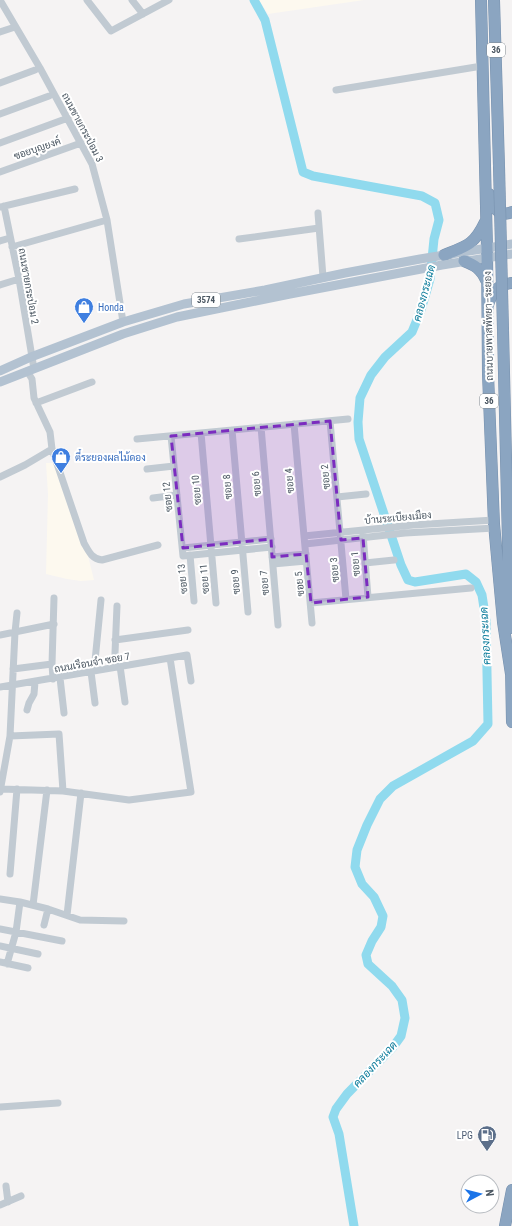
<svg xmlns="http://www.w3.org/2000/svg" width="512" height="1226" font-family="'Roboto Condensed',Sarabun,sans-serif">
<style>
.commercial{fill:#fdf9ef}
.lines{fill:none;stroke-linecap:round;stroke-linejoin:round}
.river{stroke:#90daee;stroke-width:9}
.highway-casing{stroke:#7690ad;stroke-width:12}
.minor{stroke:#c1cad2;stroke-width:7}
.major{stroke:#b3c2d1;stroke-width:9}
.highway{stroke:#8ba5c1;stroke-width:11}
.highway-bridge-casing{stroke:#7690ad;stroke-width:12;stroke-linecap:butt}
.highway-bridge{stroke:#8ba5c1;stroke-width:11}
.marked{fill:#7b2cbf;fill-opacity:0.2;stroke:#7b2cbf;stroke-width:3;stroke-dasharray:8 5;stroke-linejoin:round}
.labels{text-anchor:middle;stroke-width:4;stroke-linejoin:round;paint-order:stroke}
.shield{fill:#fff;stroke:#808990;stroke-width:1}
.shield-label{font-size:9px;font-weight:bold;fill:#4a5661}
.street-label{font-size:10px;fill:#4a5661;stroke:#fff}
.shop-label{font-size:10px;fill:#366cbe;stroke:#fff;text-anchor:start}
.service-label{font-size:10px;fill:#4e5e75;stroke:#fff;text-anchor:end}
.water-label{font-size:11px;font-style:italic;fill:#0c7c9b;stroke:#fff}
</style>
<rect width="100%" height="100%" fill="#f5f3f3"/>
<path class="commercial" d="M259,0H364L268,14Z
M46,463H54L88,556L94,580L81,581L67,579L46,574L48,494Z"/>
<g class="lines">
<path class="river" d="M254,0L265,20L303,172L313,176L422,196L435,203L439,220L434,239L430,279L421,310L412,332L385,357L371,375L360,398L358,422L359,439L401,565L408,580L415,582L466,574L476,582L482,595L486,621L488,724L473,741L393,786L380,799L367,825L357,850L355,867L362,884L374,897L383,916L381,927L372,941L366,955L368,964L392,986L402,1000L405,1018L401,1036L393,1047L347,1094L336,1109L333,1117L339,1134L354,1226"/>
<g class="highway-casing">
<path id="highway" d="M481,0L487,248L488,374L494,524L503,622L511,674
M494,0L499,166
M489,194C491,205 498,218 512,212
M444,255C467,246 474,245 485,222
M464,261C475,265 481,269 486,280
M488,305C492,292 498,284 512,283
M503,330L510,628
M511,667L512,722
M505,1226L512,1190"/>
</g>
<path class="minor" d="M0,0L40,68L92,164L107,220L123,322
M87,0L111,31L169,0
M132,0L143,14
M0,32L15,27
M0,83L35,70
M336,90L482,66
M0,114L49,96
M0,143L68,118
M0,172L81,143
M4,206L19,279L34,369
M0,207L75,189
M318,213L323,277
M239,239L319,228
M0,241L10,238
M12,247L107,220
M0,285L19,279
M36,403L92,382
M330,421L346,599
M294,424L304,536L312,623
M261,427L278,625
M232,430L248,612
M201,433L216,603
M171,436L183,556L272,547
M137,439L348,419
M52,449L84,543C89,552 92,559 102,560L158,545
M147,469L174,466
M0,477L25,465L52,449L50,432L34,398L32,379L27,371
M337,497L366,494
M153,498L177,495
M363,534L368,597
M304,536L413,525L494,520
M305,544L405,533L495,528
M183,548L271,539
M190,555L194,601
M272,557L306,554
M365,563L394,560
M273,564L306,561
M311,603L471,588
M117,606L115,653L117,667
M0,635L54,624
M115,640L188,630
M120,666L125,702
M13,669L52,664
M94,671L101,600
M91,672L95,703
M60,678L64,713
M53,679L52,664L54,598
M0,687L187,655L191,681
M27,710L29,703L34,694L35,682
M10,736L59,734L63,791
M1,789L63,791L129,800L191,792L170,658
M0,792L10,736L15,632L17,613
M10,874L17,789
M0,899L20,902L48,909L80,920L124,921
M33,905L47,790
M67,915L81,793
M44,925L48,909
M0,929L62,941
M0,946L38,954
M0,962L28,968
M7,964L16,932L20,902
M0,1107L58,1103
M6,1186L8,1202
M0,1205L21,1196"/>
<path class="major" d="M0,371L31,357L123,322L184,304L265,290L345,273L420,259L512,244
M0,382L123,334L177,317L290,294L442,265L512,254"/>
<use href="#highway" class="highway"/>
<g class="highway-bridge-casing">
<path id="highway-bridge" d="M499,166L503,330"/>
</g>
<use href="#highway-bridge" class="highway-bridge"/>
</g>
<path class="marked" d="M330,421L341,540L363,538L368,597L311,603L306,554L272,557L271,539L183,548L171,436Z"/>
<defs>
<g id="shop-pin" transform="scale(1)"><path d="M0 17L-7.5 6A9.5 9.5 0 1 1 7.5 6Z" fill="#3f7fe0" stroke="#fff"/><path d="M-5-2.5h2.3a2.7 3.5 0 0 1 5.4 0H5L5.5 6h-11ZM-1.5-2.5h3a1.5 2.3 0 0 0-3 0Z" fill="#fff"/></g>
<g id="fuel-pin" transform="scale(1)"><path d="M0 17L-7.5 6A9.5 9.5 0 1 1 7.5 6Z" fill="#5c6f8a" stroke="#fff"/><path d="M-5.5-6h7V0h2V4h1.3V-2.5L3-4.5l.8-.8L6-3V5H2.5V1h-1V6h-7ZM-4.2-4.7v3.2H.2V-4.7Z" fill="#fff"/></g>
</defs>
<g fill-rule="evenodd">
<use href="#shop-pin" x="84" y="307"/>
<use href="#shop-pin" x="61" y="457"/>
<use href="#fuel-pin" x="487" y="1135"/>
</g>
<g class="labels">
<g class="shield">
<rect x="487" y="43" width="18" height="14" rx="3"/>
<rect x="192" y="293" width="28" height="14" rx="3"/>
<rect x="480" y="394" width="18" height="14" rx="3"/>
</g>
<g class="shield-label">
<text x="496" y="53">36</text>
<text x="206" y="303">3574</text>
<text x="489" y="404">36</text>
</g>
<g class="street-label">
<text transform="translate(83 127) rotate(62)" y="4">ถนนชายกระป่อม 3</text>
<text transform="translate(37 148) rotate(-19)" y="4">ซอยบุญยงค์</text>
<text transform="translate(29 286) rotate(80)" y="4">ถนนชายกระป่อม 2</text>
<text transform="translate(488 326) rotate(-91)" y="4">ถนนบายพาสพัทยา–ระยอง</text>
<text transform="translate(325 477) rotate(-95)" y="4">ซอย 2</text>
<text transform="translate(289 481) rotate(-95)" y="4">ซอย 4</text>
<text transform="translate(256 484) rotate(-95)" y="4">ซอย 6</text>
<text transform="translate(227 487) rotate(-95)" y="4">ซอย 8</text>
<text transform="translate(196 490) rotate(-95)" y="4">ซอย 10</text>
<text transform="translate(167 497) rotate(-96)" y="4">ซอย 12</text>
<text transform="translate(398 517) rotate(-5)" y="4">บ้านระเบียงเมือง</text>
<text transform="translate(355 564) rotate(-95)" y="4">ซอย 1</text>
<text transform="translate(334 570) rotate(-95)" y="4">ซอย 3</text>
<text transform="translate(182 579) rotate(-96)" y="4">ซอย 13</text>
<text transform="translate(204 579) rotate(-95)" y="4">ซอย 11</text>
<text transform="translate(235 582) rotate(-95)" y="4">ซอย 9</text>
<text transform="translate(264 583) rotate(-95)" y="4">ซอย 7</text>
<text transform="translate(299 584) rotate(-96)" y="4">ซอย 5</text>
<text transform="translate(92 662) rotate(-10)" y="4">ถนนเรือนจำ ซอย 7</text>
</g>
<g class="shop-label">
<text x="98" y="311">Honda</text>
<text x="75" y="461">ตี๋ระยองผลไม้ดอง</text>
</g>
<g class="service-label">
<text x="473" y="1139">LPG</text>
</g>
<g class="water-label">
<text transform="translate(424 293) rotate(-75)" y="4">คลองกระเฉด</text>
<text transform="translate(485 636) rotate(-93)" y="4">คลองกระเฉด</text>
<text transform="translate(375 1064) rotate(-47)" y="4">คลองกระเฉด</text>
</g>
</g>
<g transform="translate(480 1194) rotate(83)"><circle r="19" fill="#ffffff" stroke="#b7bbc0"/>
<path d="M0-3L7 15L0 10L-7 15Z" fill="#1a73e8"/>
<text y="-6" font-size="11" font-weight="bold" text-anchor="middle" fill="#4a5661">N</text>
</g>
</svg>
